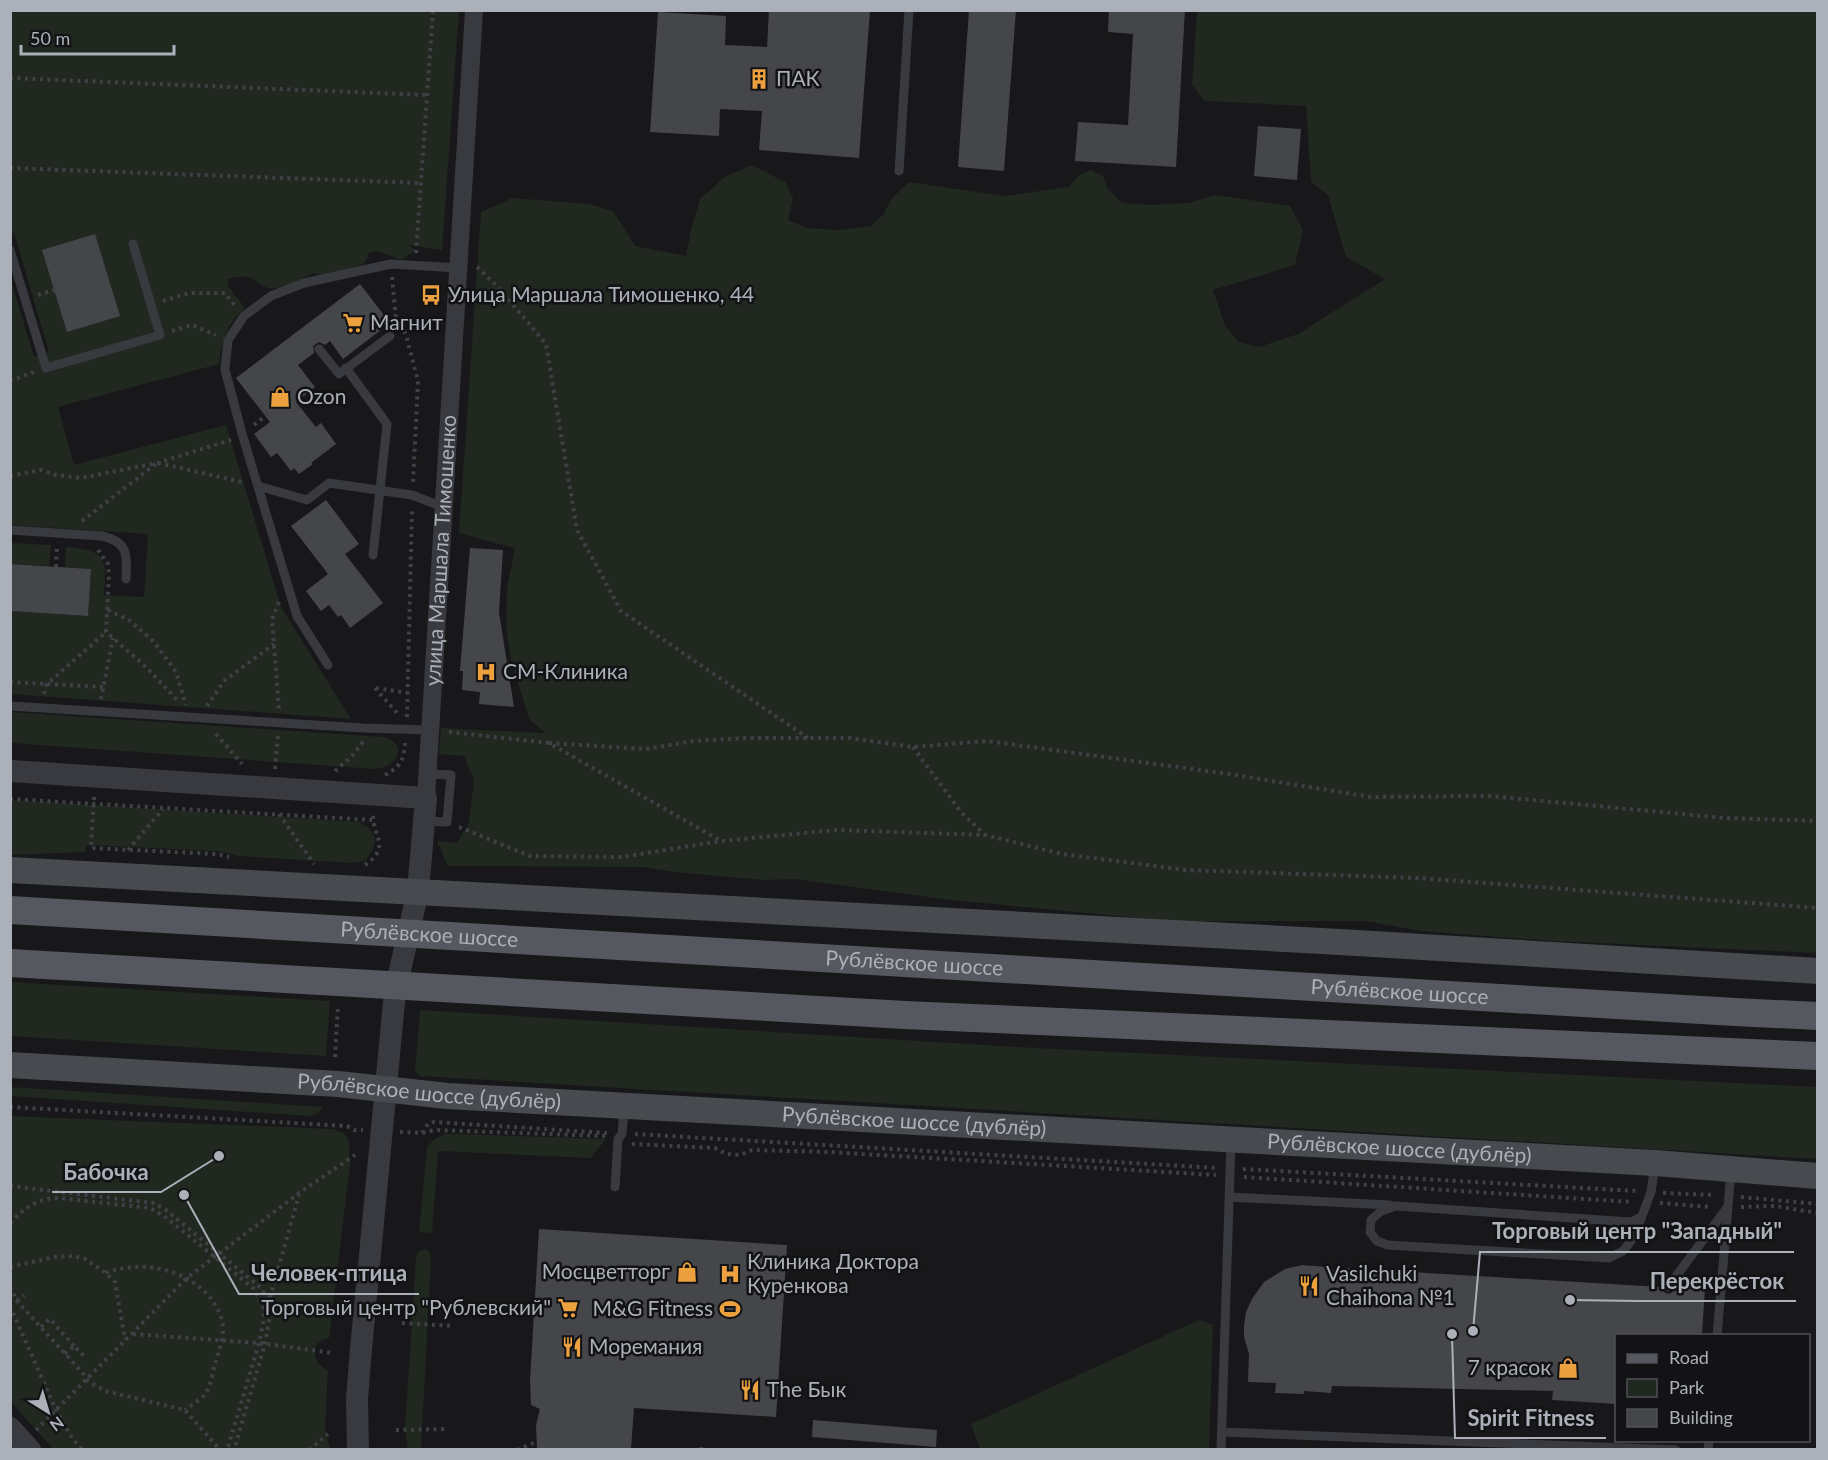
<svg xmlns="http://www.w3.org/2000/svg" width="1828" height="1460" font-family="Lato,sans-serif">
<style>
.green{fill:#202820}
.building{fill:#45464a}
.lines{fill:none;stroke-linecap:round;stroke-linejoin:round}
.path{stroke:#3f4146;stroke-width:4;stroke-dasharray:3 4.5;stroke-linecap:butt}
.service{stroke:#393a3f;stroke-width:9}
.minor{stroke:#393a3f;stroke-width:18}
.tertiary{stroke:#393a3f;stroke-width:22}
.secondary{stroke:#474a4f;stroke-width:26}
.primary{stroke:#55585e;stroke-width:28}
.labels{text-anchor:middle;stroke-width:5;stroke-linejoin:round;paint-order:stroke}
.poi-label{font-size:21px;fill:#abb0b9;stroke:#131315;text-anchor:start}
.street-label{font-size:21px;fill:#abb0b9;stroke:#131315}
.leader{fill:none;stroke:#abb0b9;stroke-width:2}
.callout-dot{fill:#abb0b9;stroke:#131315;stroke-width:2}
.callout-label{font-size:22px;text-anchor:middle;font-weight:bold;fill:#abb0b9;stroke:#131315;stroke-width:5;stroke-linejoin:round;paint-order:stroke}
</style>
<rect width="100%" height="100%" fill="#18181a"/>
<path class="green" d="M11,11H459L442,250L408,245L415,250L402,260L377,251L369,253C368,256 367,259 365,262C357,271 323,277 313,273C299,279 283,291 268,288C263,287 260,283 256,281C246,274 239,277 228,279V286L245,308C226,325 222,339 219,364L58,407L74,465L226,425L281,607L351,719L11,694V611L88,616L91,569L65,567L66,547C106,551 107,556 104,595L144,597L148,534L11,525V280L34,357L49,352L14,233L11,234Z
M1197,11H1817V953L1554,941L1421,931L1366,921H1173L951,900L794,879L763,880L674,872L642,867L448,866L437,841L457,843L469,823L474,780L464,756L439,754L441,728L545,733L529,719L511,659L506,628L507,588L515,548L459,533L481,212L512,198L589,204L613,211L635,246L686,256L691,230L700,199L725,177L752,165L785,182L793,198L788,220L807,228L839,230L871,226L883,215L892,198L909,182L1005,196L1068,187L1080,175L1091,170L1103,176L1107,188L1122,203L1151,205L1189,203L1216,195L1290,206L1303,230L1295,265L1213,290L1225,326L1239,342L1259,347L1298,334L1385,279L1346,257L1328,195L1311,182L1306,106L1205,101L1192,85Z
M10,543L51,545L49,566L11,564Z
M11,712L382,737C410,742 398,768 374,769L11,743Z
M11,800L359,822C379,832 379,844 365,861L352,863L238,856L217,851L86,845L85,852L11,855Z
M10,982L330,1001L326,1056L11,1036Z
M420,1010L1016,1047L1817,1087V1159L420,1076L415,1071Z
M10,1087H11L323,1107L317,1114L309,1116L11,1096Z
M10,1116L333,1129L344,1133L349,1142L350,1165L329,1338L324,1339L316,1345C313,1357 316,1365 328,1370L325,1428L330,1449H53L11,1402Z
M446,1134H453L606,1139L591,1158L438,1151L432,1233L419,1232L427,1148C432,1140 437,1137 446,1134Z
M424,1249L430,1252L431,1259L421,1449H408L405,1428L416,1259L418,1252Z
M1199,1320L1213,1325L1209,1449H980L971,1424Z"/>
<path class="building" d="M769,10H870L859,158L759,150L762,111L720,109L719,136L650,132L658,12L726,16L725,45L767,47Z
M969,10H1016L1004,171L958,167Z
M1109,10H1185L1176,167L1075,161L1078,122L1128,125L1133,34L1108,32Z
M1258,126L1301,129L1297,180L1254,176Z
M95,234L120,316L67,332L42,250Z
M360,284L390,323L343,359L330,341L325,345L319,342L313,346L314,353L298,365L315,387L296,402L316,427L321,423L336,444L311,463L313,464L299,474L294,468L291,471L277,453L271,457L254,434L270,422L236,378Z
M326,500L359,544L345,554L383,603L350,628L341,615L338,617L329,605L321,611L306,591L328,574L291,526Z
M470,548L503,550L499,612L514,707L479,704L480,692L462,690L463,671H460Z
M10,564L91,569L88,616L10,611Z
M539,1229L787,1245L776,1417L634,1408L631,1449H537L536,1425L540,1409L531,1405L530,1381Z
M1302,1265L1327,1267L1338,1272L1345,1268L1661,1287L1664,1292L1668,1294L1671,1293L1676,1288L1705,1289L1702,1335H1617V1404L1552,1400L1553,1391L1332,1386L1331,1393L1304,1391V1394L1275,1393L1276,1383L1248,1382L1249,1354L1244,1337V1326L1246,1312L1252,1299L1264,1282L1285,1269Z
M813,1420L937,1430L936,1447L812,1437Z"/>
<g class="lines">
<path class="path" d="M10,78L426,95
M10,168L421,183
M416,253L433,10
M477,267L499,288L546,344L577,530L621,611L808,738
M392,277L396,320L400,325
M38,295L55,290
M163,301L189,293H225L235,306
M172,331L192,325L216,335
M404,331L406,335L418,381L413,483
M10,381L34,372
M254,425L269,413
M158,463L242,482
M10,476L41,470L56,475L81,478L157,463L231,440
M82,521L157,463
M98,550L108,564L109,575L106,632L146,667L179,702
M56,567L57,547
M279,602L272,619L279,710
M108,610L129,620L154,642L176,672L186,705
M10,682L103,687
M375,688L398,714
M376,688L408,693
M44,694L46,685L106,632
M101,699L113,638
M207,706L224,681L274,644
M407,717L412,509
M449,732L549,743L721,841
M216,734L242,764
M549,743L646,749L694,741L747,738H849L913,747L987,741L1229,774L1371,797L1490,796L1725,818L1818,821
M913,747L961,812L985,835
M275,769L278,735
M335,771L351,757L363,742
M385,775C401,766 404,760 405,743
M94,797L91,848L217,854L229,857
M10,799L372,820
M279,814L314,864
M459,827L530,856L622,857L721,841L836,830L985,835L1062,854L1185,870L1418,878L1818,908
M128,850L163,809
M365,865C392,846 372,836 373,814
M335,1057L338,1005
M10,1107L347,1126L354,1130H363
M400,1132L422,1133L435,1130L605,1136
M422,1133L428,1124L434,1122L607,1133
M635,1134L1218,1168
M632,1144L715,1148L726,1154L740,1155L752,1150L829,1152L1216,1175
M1243,1169L1637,1191
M1244,1177L1632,1202
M10,1186L153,1203L166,1210L261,1288L268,1300L270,1315L265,1344L234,1450
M1663,1193L1715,1195
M1741,1197L1818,1204
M1660,1203L1710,1207
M1741,1207L1775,1206L1818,1213
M10,1223C25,1208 37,1198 59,1198L150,1208L164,1216L253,1288L263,1304L264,1318L259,1343L227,1450
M10,1267L54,1257L73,1256L85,1259L106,1273L115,1282L125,1340
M106,1273C142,1259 188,1269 212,1300C218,1309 223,1318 223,1330C223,1340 219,1351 216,1361C213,1369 211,1386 206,1393C202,1399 191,1405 185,1410
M10,1287L17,1301L88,1379
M17,1301L24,1295
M10,1306L56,1410L71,1436L82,1450
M266,1312L299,1195
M402,1323L454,1326
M41,1327L50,1319L74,1346
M133,1334L259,1343L333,1353
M65,1354L74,1346L84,1356L86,1354
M86,1380L105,1391L185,1410L220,1450
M36,1430L187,1278L299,1193L355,1155
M396,1430L448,1429
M309,1450L328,1434
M517,1450L536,1442
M701,1450L702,1445"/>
<path class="service" d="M899,171L909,10
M10,250L46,368L160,335L133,244
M319,349L339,374L390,336
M346,368L387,424L373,555
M258,486L307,500L329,483L412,495L443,507
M10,530L102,536C129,542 127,556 126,579
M328,665L297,616L243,437L225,370L228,340L244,316L271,296L304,283L391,264L458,268
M10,706L363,728L430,730
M424,821L447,822L451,775L427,774
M615,1187L618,1139L622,1134L624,1108
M1229,1197L1390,1205
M1641,1217L1631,1222L1396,1206L1381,1211L1371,1220L1370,1232L1377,1241L1388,1245L1609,1258L1623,1251L1634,1237L1651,1192L1655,1164
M1668,1287L1727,1208
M1717,1336L1731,1171
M1222,1432L1676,1450
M1221,1450L1231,1141
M1708,1450L1709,1440"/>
<path class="minor" id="s1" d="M426,798L474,10"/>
<path class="tertiary" d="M10,771L426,798L418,891L395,992L361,1349L357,1399L358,1450
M10,1428L30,1450"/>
<g class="secondary">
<path d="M10,870L1340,942L1818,971"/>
<path id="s2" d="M10,1065L338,1084L447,1096L1655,1163L1818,1176"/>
</g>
<g class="primary">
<path id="s3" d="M10,910L1735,1012L1818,1016"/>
<path d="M10,963L905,1015L1818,1056"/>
</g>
</g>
<defs>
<g id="building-bare" transform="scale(1.62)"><path d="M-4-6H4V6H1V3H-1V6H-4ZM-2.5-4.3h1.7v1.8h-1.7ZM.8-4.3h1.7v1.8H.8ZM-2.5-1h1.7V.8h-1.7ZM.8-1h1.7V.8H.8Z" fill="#eca13e" stroke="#131315" stroke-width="2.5" paint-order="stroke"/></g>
<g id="bus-bare" transform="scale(1.62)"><path d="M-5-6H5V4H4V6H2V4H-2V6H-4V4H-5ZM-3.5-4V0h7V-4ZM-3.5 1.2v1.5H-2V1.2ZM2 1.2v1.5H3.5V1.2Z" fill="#eca13e" stroke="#131315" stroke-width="2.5" paint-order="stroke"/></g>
<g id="supermarket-bare" transform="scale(1.62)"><path d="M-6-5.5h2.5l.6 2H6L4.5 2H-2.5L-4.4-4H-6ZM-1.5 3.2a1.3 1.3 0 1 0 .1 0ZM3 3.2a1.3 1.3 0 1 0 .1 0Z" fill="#eca13e" stroke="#131315" stroke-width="2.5" paint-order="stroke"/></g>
<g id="shop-bare" transform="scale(1.62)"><path d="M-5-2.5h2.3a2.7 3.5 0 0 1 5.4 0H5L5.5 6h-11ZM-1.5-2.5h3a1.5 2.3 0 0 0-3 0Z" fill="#eca13e" stroke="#131315" stroke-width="2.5" paint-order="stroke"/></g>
<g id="hospital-bare" transform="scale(1.62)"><path d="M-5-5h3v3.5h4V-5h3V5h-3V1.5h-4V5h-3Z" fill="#eca13e" stroke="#131315" stroke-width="2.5" paint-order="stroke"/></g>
<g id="restaurant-bare" transform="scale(1.62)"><path d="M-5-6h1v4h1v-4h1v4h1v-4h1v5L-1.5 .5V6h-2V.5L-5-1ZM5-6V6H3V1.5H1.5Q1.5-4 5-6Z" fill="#eca13e" stroke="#131315" stroke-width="2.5" paint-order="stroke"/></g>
<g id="stadium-bare" transform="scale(1.62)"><path d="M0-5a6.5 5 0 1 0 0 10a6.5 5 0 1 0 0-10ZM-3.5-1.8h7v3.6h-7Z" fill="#eca13e" stroke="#131315" stroke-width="2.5" paint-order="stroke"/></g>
</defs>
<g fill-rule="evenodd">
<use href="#building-bare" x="759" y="79"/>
<use href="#bus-bare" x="431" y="295"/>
<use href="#supermarket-bare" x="353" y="323"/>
<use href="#shop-bare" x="280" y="397"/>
<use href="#hospital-bare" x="486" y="672"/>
<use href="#shop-bare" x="687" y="1272"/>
<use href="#hospital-bare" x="730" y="1274"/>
<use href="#restaurant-bare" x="1309" y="1286"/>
<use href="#supermarket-bare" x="568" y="1308"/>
<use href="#stadium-bare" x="730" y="1309"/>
<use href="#restaurant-bare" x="572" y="1347"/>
<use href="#shop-bare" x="1568" y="1368"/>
<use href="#restaurant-bare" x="750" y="1390"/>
</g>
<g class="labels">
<g class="poi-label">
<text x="776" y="86">ПАК</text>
<text x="448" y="302">Улица Маршала Тимошенко, 44</text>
<text x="370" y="330">Магнит</text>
<text x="297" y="404">Ozon</text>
<text x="503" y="679">СМ-Клиника</text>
<text x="747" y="1269">Клиника Доктора<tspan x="747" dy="24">Куренкова</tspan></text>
<text x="670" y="1279" text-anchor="end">Мосцветторг</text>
<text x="1326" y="1281">Vasilchuki<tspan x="1326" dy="24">Chaihona №1</tspan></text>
<text x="551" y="1315" text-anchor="end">Торговый центр "Рублевский"</text>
<text x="713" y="1316" text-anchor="end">M&amp;G Fitness</text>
<text x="589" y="1354">Моремания</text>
<text x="1551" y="1375" text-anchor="end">7 красок</text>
<text x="767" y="1397">The Бык</text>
</g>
<g class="street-label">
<text dy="7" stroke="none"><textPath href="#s1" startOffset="248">улица Маршала Тимошенко</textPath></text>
<text dy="7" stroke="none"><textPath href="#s3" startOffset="420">Рублёвское шоссе</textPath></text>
<text dy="7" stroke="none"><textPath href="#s3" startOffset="906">Рублёвское шоссе</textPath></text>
<text dy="7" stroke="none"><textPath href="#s3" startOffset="1392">Рублёвское шоссе</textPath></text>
<text dy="7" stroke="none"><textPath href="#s2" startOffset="420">Рублёвское шоссе (дублёр)</textPath></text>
<text dy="7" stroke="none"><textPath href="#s2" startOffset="906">Рублёвское шоссе (дублёр)</textPath></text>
<text dy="7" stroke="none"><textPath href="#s2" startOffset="1392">Рублёвское шоссе (дублёр)</textPath></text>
</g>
</g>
<path class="leader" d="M219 1156L161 1192H52M1473 1331L1480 1252H1794M184 1195L239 1294H419M1570 1300L1638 1301H1796M1452 1334L1455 1438H1606"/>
<g class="callout-dot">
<circle cx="219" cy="1156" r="6"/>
<circle cx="1473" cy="1331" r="6"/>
<circle cx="184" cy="1195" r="6"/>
<circle cx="1570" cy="1300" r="6"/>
<circle cx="1452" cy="1334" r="6"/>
</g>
<g class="callout-label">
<text x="106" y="1180">Бабочка</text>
<text x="1637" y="1239">Торговый центр "Западный"</text>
<text x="329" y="1281">Человек-птица</text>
<text x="1717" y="1289">Перекрёсток</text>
<text x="1531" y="1426">Spirit Fitness</text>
</g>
<rect width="1828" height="1460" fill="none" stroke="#abb0b9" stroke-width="24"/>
<rect x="1615" y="1334" width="195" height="108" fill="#131315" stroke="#505257" stroke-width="1.5"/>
<rect x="1627" y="1354" width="30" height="9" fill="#55585e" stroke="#505257" stroke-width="1.5"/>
<text x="1669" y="1364" font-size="18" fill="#abb0b9">Road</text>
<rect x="1627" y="1379" width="30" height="18" fill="#202820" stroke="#505257" stroke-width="1.5"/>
<text x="1669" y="1394" font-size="18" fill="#abb0b9">Park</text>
<rect x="1627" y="1409" width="30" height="18" fill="#45464a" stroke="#505257" stroke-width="1.5"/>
<text x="1669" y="1424" font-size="18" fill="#abb0b9">Building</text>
<g transform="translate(48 1412) rotate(143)" stroke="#131315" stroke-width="4.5" paint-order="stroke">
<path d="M0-4.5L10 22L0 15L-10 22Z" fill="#abb0b9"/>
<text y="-9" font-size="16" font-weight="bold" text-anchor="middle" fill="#abb0b9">N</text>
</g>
<path d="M21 45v9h153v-9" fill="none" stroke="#abb0b9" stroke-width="3"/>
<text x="30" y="45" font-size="18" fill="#abb0b9" stroke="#131315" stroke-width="4.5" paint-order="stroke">50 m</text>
</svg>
